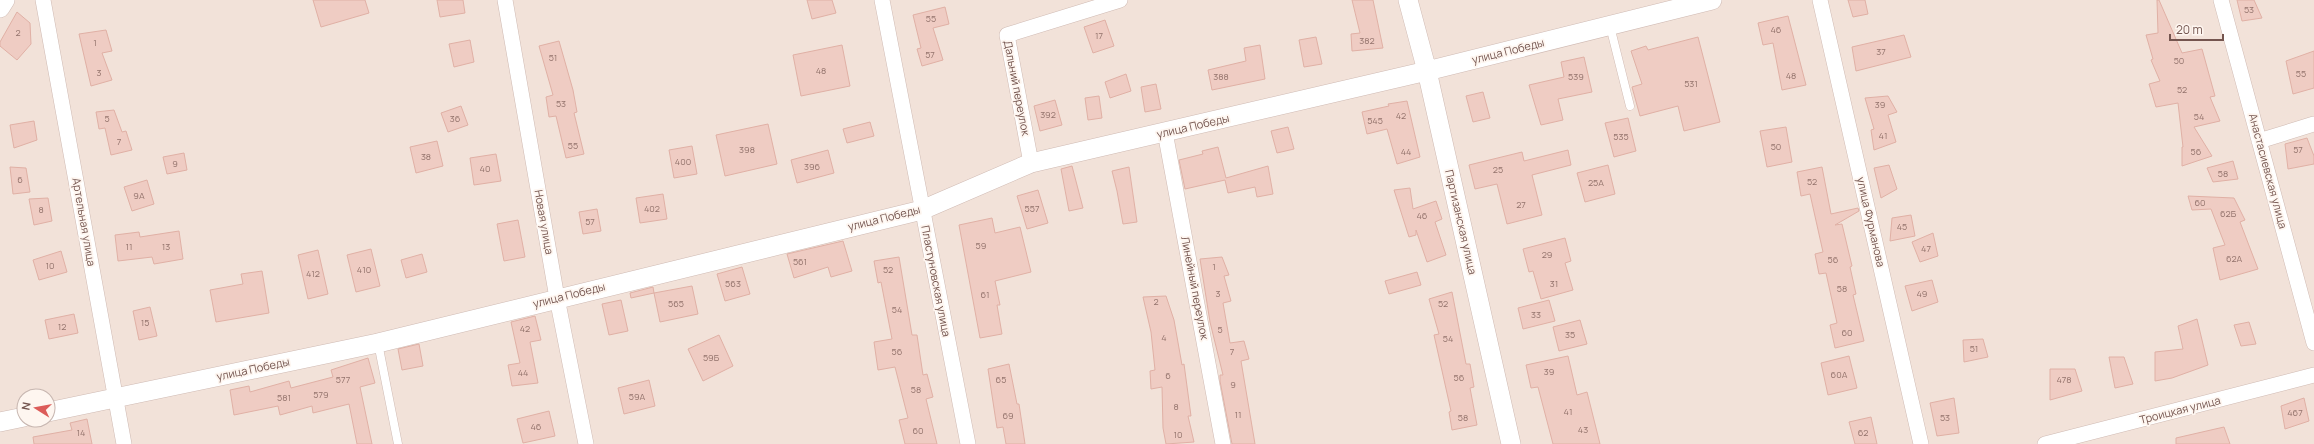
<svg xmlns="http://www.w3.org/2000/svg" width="2314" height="444" font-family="Manrope,sans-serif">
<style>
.residential{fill:#f2e2d9;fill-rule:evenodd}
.building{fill:#efccc3;stroke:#e0b0a5}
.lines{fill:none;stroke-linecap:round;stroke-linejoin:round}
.service-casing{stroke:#cfbab3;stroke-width:9}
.minor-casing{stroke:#cfbab3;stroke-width:16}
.tertiary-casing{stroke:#cfbab3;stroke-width:20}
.service{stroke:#fff;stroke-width:8}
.minor{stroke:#fff;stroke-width:15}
.tertiary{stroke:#fff;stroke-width:19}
.labels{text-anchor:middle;stroke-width:3.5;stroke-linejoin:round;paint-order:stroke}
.number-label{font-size:9px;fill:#93736c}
.street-label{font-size:11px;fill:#74554f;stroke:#fef6f0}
</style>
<rect width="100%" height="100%" fill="#fbf1ea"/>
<path class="residential" d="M0,0H2314V444H0ZM24,396H48V420H24Z"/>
<path class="building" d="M313,0H365L369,13L321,27Z
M437,0H463L465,13L440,17Z
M807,0H832L836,13L812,19Z
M1352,0H1373L1383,48L1352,51L1351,34L1360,33Z
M1848,0H1865L1868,14L1853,17Z
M2157,0H2159L2182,53L2202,49L2215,96L2210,97L2220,121L2194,127L2212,156L2182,166V147H2183L2178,103L2156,107L2149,84L2160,81L2151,60L2153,59L2146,35L2158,33Z
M2237,0H2254L2262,18L2242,21Z
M945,7L949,24L933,28L943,60L922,66L917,49L921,48L913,15Z
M17,12L30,23L31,44L17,60L0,46V42Z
M1788,16L1806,85L1782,90L1773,43L1763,45L1758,23Z
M1105,20L1114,46L1093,53L1084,27Z
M106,30L112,51L102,53L112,80L91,86L79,34Z
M1904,35L1911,57L1856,71L1852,47Z
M1316,37L1322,64L1304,67L1299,40Z
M1698,37L1720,122L1684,131L1678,106L1640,116L1632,87L1642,84L1631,51L1646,46L1648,50Z
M470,40L474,62L454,67L449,44Z
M559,41L573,90L577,112L574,113L584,154L566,158L556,116L549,117L546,97L553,95L539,46Z
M842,45L850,86L801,96L793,55Z
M1260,45L1265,79L1212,90L1208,70L1246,61L1244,48Z
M2314,51V88L2293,94L2286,61Z
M1584,57L1592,92L1558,99L1563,120L1541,125L1529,85L1564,77L1561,62Z
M1126,74L1131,91L1110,98L1105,82Z
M1156,84L1161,109L1145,112L1141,87Z
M1483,92L1490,118L1473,122L1466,96Z
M1099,96L1102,118L1088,120L1085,98Z
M1888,96L1897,112L1888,115L1896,142L1874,150L1871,130L1874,129L1865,98Z
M1055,100L1062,125L1040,131L1034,106Z
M1407,101L1420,157L1397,164L1387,129L1367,134L1362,112L1389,106L1388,104Z
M461,106L468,125L448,132L441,113Z
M114,110L122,132L126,131L132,150L111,155L105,128L99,129L96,112Z
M1628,118L1636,151L1614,157L1605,123Z
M34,121L37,140L14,148L10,125Z
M870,122L874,136L847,143L843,129Z
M768,124L777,164L725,176L716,135Z
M1288,127L1294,149L1277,153L1271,131Z
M1786,127L1792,162L1767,167L1760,131Z
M2307,138L2314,156V164L2288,169L2285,144Z
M437,141L443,166L416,173L410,147Z
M692,146L697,174L674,178L669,150Z
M1218,147L1226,178L1268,166L1273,194L1257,197L1255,187L1228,193L1225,180L1185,189L1179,160L1203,154L1202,151Z
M828,150L834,173L797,183L791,160Z
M1568,150L1571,165L1532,175L1542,215L1507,224L1497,184L1475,189L1469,165L1522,152L1524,161Z
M184,153L187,170L167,174L163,157Z
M496,154L501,181L474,185L470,158Z
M2233,161L2238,179L2213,182L2207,168Z
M1608,165L1615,194L1585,202L1577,173Z
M1889,165L1897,189L1881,198L1874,168Z
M1072,166L1083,208L1069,211L1061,169Z
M10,167L26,168L30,192L13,194Z
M1129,167L1137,222L1123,224L1117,191L1112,171Z
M1822,167L1831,214L1858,208L1859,211L1835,225L1842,224L1852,266L1850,267L1856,294L1853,295L1864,341L1835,348L1830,325L1837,323L1826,273L1819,274L1815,254L1823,252L1810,194L1801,196L1797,172Z
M147,180L154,204L132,211L124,187Z
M1410,188L1413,209L1436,201L1442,219L1435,222L1446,255L1427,262L1416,230V235L1409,237L1394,190Z
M1038,190L1048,223L1027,229L1017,196Z
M663,194L667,219L640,223L636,198Z
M2188,196L2234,198L2245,220L2240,222L2258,269L2220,280L2213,248L2225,245L2211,209L2192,210Z
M48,198L52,221L34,225L29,199Z
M597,209L601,231L583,234L579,212Z
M1911,215L1915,236L1890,241L1892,218Z
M992,218L995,233L1020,227L1031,272L995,281L1000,305H997L1002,334L980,338L959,225Z
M518,220L525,257L504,261L497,224Z
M179,231L183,259L154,264L152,257L118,261L115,235L139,232L140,237Z
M1933,233L1938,256L1920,262L1912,242Z
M1565,238L1571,261L1565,263L1573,290L1541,299L1533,271L1529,272L1523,249Z
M843,241L852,271L831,277L828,267L794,278L787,254Z
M371,249L380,286L356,292L347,255Z
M318,250L328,294L308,299L298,255Z
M61,251L67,272L39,280L33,260Z
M422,254L427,272L406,278L401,260Z
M899,257L912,335H917L923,375L927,374L933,397L926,399L937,444H905L899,420L908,418L895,367L878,370L874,342L892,339L881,282L878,283L874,261Z
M1222,257L1229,275L1224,276L1231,301L1223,303L1230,343L1244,341L1249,359L1241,361L1255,444H1232L1220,381V375H1223L1210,322L1200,259Z
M742,267L750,294L725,301L717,274Z
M262,271L269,313L216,322L210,290L243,284L241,274Z
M1417,272L1421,285L1389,294L1385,281Z
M1932,280L1938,302L1912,311L1905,286Z
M692,286L698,314L660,322L654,293Z
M653,287L654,293L631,298L630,293Z
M1452,292L1466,364H1470L1474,387L1470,388L1477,425L1452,430L1449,412L1451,411L1434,335L1439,334L1429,299Z
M1166,296L1174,320L1182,365L1184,364L1191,416H1188L1194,442L1166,444L1163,428L1162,387L1151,389L1150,371L1155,370L1151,332L1143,297Z
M621,300L628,331L609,335L602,304Z
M1549,300L1555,321L1523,329L1518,308Z
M150,307L157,336L139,340L133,311Z
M74,314L78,333L49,339L45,320Z
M535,316L541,340L530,342L538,383L512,386L508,365L520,363L511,322Z
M2197,319L2208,365L2172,378L2155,381V352L2183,349L2178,326Z
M1580,320L1587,344L1559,351L1553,327Z
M2249,322L2256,344L2241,346L2234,325Z
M719,335L733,366L703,381L688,349Z
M1983,339L1988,357L1964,362L1963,340Z
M419,344L423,366L402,370L398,349Z
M1568,356L1577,395L1587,392L1600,444H1553L1538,387L1531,388L1526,365Z
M1849,356L1857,388L1828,395L1821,363Z
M2109,357H2124L2133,384L2115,388Z
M368,358L375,383L360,387L372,444H357L349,404L313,413L312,406L280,415L278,406L234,415L230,390L249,386L250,392L289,381L291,388L333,377L331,370Z
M1009,364L1017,404H1019L1025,444H1006L1003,427L997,428L988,369Z
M2050,369H2075L2082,391L2050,400Z
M649,380L655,406L624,414L618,388Z
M1954,398L1959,433L1937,436L1930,403Z
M2304,398L2309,421L2285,429L2281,406Z
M549,411L555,436L523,443L517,419Z
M1871,417L1877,444H1855L1849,422Z
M87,419L92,444H34L33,437L72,430L70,423Z
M2224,427L2230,444H2176V438Z"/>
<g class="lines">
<g class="service-casing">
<path id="service" d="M1610,26L1630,106
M378,343L398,444"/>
</g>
<g class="minor-casing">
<path id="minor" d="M43,0L124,444
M505,0L557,298L586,444
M882,0L968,444
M1820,0L1921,444
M2221,0L2314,343
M1165,132L1223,444
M2259,141L2314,124
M1031,163L1007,35L1120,0
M2045,444L2314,375"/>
</g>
<g class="tertiary-casing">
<path id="tertiary" d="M1408,0L1427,71L1511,444
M0,8L5,0
M48,412L378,343L922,210L1031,163L1427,71L1712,0
M0,422L24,417"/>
</g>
<use href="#service" class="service"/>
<use href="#minor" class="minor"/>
<use href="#tertiary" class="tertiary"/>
</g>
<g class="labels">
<g class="number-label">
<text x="2249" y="13">53</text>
<text x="931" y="22">55</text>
<text x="1776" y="33">46</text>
<text x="18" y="36">2</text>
<text x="1099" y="39">17</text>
<text x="1367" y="44">382</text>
<text x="95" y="46">1</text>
<text x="1881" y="55">37</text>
<text x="930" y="58">57</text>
<text x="553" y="61">51</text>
<text x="2179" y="64">50</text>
<text x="821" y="74">48</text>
<text x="99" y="76">3</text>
<text x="2301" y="77">55</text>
<text x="1791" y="79">48</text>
<text x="1221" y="80">388</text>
<text x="1576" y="80">539</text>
<text x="1691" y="87">531</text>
<text x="2182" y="93">52</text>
<text x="561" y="107">53</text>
<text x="1880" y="108">39</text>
<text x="1048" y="118">392</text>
<text x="1401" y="119">42</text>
<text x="2199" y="120">54</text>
<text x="107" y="122">5</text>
<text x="455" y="122">36</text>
<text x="1375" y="124">545</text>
<text x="1883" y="139">41</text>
<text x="1621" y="140">535</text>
<text x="119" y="145">7</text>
<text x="573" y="149">55</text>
<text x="1776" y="150">50</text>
<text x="747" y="153">398</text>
<text x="2298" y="153">57</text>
<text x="1406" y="155">44</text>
<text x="2196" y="155">56</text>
<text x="426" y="160">38</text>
<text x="683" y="165">400</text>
<text x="175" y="167">9</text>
<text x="812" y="170">396</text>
<text x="485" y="172">40</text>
<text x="1498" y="173">25</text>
<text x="2223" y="177">58</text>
<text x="20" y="183">6</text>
<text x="1812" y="185">52</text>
<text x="1596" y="186">25А</text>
<text x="139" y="199">9А</text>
<text x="2200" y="206">60</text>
<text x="1521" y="208">27</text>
<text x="652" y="212">402</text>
<text x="1032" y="212">557</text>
<text x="41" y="213">8</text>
<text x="2228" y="217">62Б</text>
<text x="1422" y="219">46</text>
<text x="590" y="225">57</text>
<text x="1902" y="230">45</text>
<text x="981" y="249">59</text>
<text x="129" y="250">11</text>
<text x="166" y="250">13</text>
<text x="1926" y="252">47</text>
<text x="1547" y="258">29</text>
<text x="2234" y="262">62А</text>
<text x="1833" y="263">56</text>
<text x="800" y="265">561</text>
<text x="50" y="269">10</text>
<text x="1214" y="270">1</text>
<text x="364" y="273">410</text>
<text x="888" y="273">52</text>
<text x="313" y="277">412</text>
<text x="733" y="287">563</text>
<text x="1554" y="287">31</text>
<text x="1842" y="292">58</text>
<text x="1218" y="297">3</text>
<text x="1922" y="297">49</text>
<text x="985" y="298">61</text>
<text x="1156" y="305">2</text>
<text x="676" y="307">565</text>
<text x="1443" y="307">52</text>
<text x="897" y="313">54</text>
<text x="1536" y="318">33</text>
<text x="145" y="326">15</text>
<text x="62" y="330">12</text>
<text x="525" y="332">42</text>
<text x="1220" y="333">5</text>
<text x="1847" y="336">60</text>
<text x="1570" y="338">35</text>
<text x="1164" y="341">4</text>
<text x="1448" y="342">54</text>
<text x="1974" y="352">51</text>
<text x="897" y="355">56</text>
<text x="1232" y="355">7</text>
<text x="711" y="361">59Б</text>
<text x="1549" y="375">39</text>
<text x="523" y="376">44</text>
<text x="1839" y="378">60А</text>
<text x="1168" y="379">6</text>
<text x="1459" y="381">56</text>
<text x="343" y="383">577</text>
<text x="1001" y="383">65</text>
<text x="2064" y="383">478</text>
<text x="1233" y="388">9</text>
<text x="916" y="393">58</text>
<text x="321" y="398">579</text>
<text x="637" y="400">59А</text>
<text x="284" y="401">581</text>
<text x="1176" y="410">8</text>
<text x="1568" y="415">41</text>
<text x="2295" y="416">467</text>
<text x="1238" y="418">11</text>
<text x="1008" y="419">69</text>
<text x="1463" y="421">58</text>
<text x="1945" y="421">53</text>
<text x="536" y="430">46</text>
<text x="1583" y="433">43</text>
<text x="918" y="434">60</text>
<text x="81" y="436">14</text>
<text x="1863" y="436">62</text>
<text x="1178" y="438">10</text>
</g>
<g class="street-label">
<text transform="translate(1508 51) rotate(-14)" y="4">улица Победы</text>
<text transform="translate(1017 88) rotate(79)" y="4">Дальний переулок</text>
<text transform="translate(1193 126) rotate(-13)" y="4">улица Победы</text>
<text transform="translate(2268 171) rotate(75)" y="4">Анастасиевская улица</text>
<text transform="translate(884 218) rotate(-14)" y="4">улица Победы</text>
<text transform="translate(84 222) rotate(80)" y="4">Артельная улица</text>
<text transform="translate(544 222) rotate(80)" y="4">Новая улица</text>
<text transform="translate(1461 222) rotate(77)" y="4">Партизанская улица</text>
<text transform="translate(1871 222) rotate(77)" y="4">улица Фурманова</text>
<text transform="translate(936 281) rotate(79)" y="4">Пластуновская улица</text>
<text transform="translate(1195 288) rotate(79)" y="4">Линейный переулок</text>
<text transform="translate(569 295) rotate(-14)" y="4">улица Победы</text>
<text transform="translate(253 369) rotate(-12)" y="4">улица Победы</text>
<text transform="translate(2180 410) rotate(-14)" y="4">Троицкая улица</text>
</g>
</g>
<g transform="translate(36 408) rotate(281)"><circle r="19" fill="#fef6f0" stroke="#c7b6b0"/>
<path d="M0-3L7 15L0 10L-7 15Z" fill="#dc5c59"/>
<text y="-6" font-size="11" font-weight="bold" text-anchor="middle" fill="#74554f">N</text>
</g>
<path d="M2170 34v6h53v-6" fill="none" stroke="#74554f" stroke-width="2"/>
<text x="2176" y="34" font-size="12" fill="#74554f" stroke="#fef6f0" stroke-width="3" paint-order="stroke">20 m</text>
</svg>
